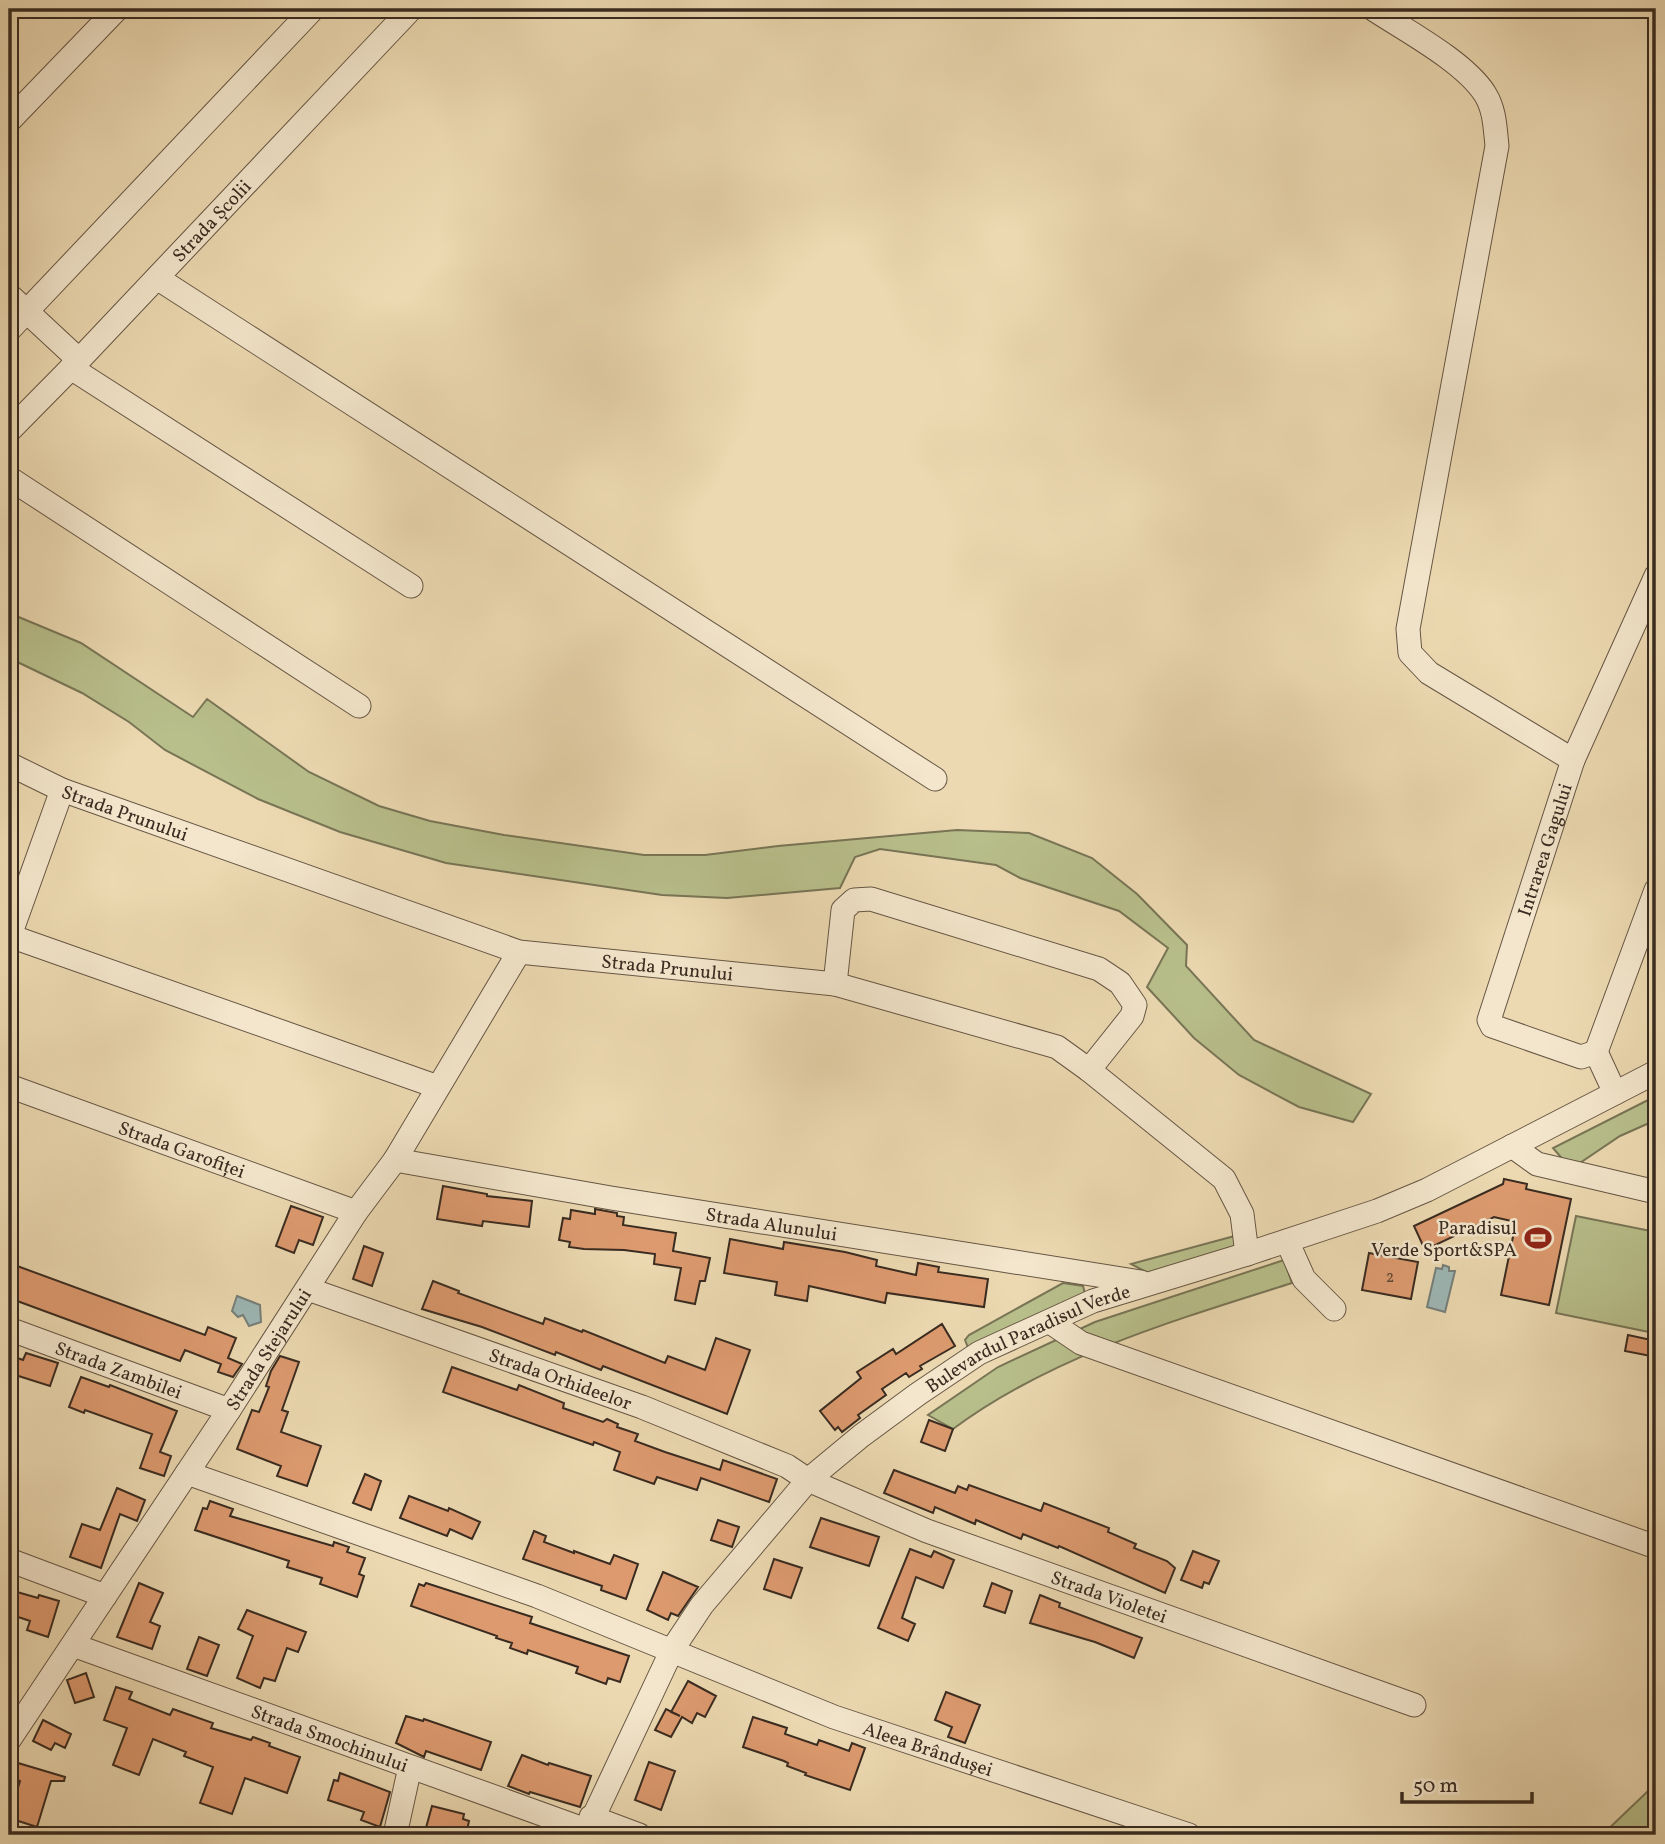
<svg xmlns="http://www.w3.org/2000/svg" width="1665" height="1844" font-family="Vollkorn,serif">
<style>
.green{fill:#b8bf8b;stroke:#787556;stroke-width:2}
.water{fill:#9db7b6;stroke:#757f7a;stroke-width:2}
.building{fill:#dd9a6f;stroke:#392b20;stroke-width:2}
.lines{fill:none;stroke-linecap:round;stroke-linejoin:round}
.minor-casing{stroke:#665644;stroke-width:25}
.minor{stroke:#f3e6cc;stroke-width:23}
.labels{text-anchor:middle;stroke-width:5;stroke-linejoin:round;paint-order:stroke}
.number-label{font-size:16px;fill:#624734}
.street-label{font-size:19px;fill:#392b20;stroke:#f3e6cc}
.poi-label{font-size:19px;fill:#392b20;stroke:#f3e6cc;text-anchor:end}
</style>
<rect width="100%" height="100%" fill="#ecd9b1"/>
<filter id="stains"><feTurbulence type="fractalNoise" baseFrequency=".00286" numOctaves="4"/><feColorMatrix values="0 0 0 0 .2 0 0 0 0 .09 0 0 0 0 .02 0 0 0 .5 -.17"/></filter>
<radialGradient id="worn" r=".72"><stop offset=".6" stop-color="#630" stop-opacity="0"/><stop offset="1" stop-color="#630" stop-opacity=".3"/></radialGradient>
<path class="green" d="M9,613L81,643L193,717L207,699L309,772L379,806L430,821L504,835L644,855H705L778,846L957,830L1029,833L1092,858L1137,894L1187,945L1186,966L1254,1040L1371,1094L1353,1122L1299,1107L1239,1075L1194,1038L1147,987L1168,948L1119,911L1020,878L996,865L880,849L855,857L840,888L727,898L662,895L446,863L340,832L258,799L165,750L129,722L82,693L9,658Z
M1656,1096V1120L1620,1136L1571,1169L1553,1148Z
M1576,1216L1656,1232V1294L1649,1332L1556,1313Z
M1253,1231L1261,1250L1156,1277L1131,1264Z
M1284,1260L1292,1283C1178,1319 1051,1356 953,1429L928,1415L998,1367L1095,1322Z
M1063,1283L1083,1286L1086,1298L969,1350L965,1340L969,1335Z
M1656,1787V1835H1602L1649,1790Z"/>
<path class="water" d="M1443,1265L1449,1267V1271H1455L1445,1312L1427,1307L1436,1268L1442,1269Z
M237,1296L260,1305L261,1322L249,1326L243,1315L238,1317L232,1311Z"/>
<path class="building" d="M1504,1179L1527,1184L1526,1189L1571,1199L1549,1305L1501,1295L1516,1222L1494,1217L1425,1250L1414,1226L1503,1184Z
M443,1186L487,1194V1196L532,1201L529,1227L483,1221L482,1226L437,1219Z
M291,1206L323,1217L313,1245L299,1240L294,1253L276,1246Z
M595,1209L617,1213V1216L624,1217L623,1225L676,1233L673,1251L710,1258L705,1281H700L695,1304L675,1300L681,1268L654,1264L655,1254L624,1250L584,1249L569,1247L570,1242L559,1240L563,1218L570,1219L571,1210L595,1214Z
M730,1239L783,1249L784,1242L845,1252L877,1260L876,1266L916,1275L918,1263L939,1267L938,1272L988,1279L984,1307L887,1293L885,1303L809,1286L807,1301L775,1295L777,1282L724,1273Z
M364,1246L383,1253L372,1286L353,1279Z
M1369,1253L1418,1262L1411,1299L1362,1290Z
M9,1263L205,1335L208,1327L236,1338L228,1358L242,1364L233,1377L218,1372L221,1364L185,1350L180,1361L9,1298Z
M433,1281L459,1291L458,1293L543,1324L545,1318L582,1332L583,1330L665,1363L668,1356L705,1370L716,1338L750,1350L727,1414L603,1366L601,1370L556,1352L555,1355L482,1327L422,1309Z
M942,1324L955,1346L920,1366L922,1369L909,1377L906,1373L882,1389L886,1395L858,1415L860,1418L842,1432L838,1427L835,1430L820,1411L861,1378L857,1372L893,1349L896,1354Z
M1628,1335L1656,1341V1357L1625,1351Z
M26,1353L58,1363L50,1386L9,1373V1355L23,1360Z
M280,1356L299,1362L282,1410L288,1412L281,1432L321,1446L307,1486L277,1476L281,1466L237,1449L252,1410L259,1412L269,1387L266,1386L271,1371Z
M452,1367L517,1390L519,1385L564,1403L563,1408L603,1422L607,1419L618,1424L617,1427L638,1434L635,1441L665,1452L720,1470L723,1460L777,1479L769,1502L701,1478L697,1490L657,1477L654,1484L614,1470L620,1452L594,1442L593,1445L443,1392Z
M81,1377L109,1387L110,1385L177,1411L160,1452L171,1456L164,1476L140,1468L152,1434L85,1410L84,1413L69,1407Z
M929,1420L953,1429L945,1451L921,1442Z
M894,1470L955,1493L958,1486L967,1490L969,1485L1041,1511L1044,1503L1109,1528L1108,1532L1136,1544L1134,1548L1167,1561L1175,1568L1165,1593L1059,1546L1058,1548L1023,1534L1021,1539L976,1520L975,1524L935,1507L933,1513L884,1493Z
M365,1474L381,1481L371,1510L353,1503Z
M117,1488L145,1500L137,1521L120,1514L101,1568L70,1557L82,1524L100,1530Z
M409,1496L448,1511L449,1508L480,1522L472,1539L450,1529L447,1536L400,1518Z
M210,1501L233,1509L230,1516L333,1546L334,1542L349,1547L347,1552L365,1558L359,1574L364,1576L357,1597L320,1584L322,1578L287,1567L289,1561L195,1530L203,1508L207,1509Z
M821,1518L879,1537L869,1566L810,1547Z
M718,1520L739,1527L732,1547L711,1540Z
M534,1531L546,1536L544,1542L574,1553V1551L610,1564L614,1555L638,1564L626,1599L601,1590L602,1586L523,1559Z
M910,1549L931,1557L934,1551L954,1560L943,1588L916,1577L902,1618L915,1624L908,1641L878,1628Z
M1193,1551L1219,1561L1209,1584L1204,1582L1202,1588L1181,1580Z
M774,1559L802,1568L791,1598L764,1589Z
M663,1572L698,1587L678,1616L671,1613L668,1620L647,1610Z
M139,1583L163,1593L150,1622L160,1626L152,1649L117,1637Z
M426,1583L532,1617L530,1623L629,1656L620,1682L608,1678L606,1684L576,1673L578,1667L528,1650L527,1654L510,1648L512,1643L496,1638L497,1636L411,1606L419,1584L424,1586Z
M992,1583L1012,1591L1005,1613L984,1606Z
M17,1592L38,1598L39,1595L59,1601L48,1637L27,1630L30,1621L9,1614Z
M1040,1595L1060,1603L1059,1607L1142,1638L1134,1658L1095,1642L1030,1623Z
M247,1610L306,1632L298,1652L287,1648L275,1681L264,1678L260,1688L237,1678L253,1636L238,1629Z
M199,1637L219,1645L207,1676L187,1669Z
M86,1673L94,1697L75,1703L67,1680Z
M688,1681L716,1696L705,1717L697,1713L692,1723L682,1717L671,1737L655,1730L666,1709L680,1716L671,1712Z
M116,1687L132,1692L129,1699L170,1715L173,1709L213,1723L211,1728L251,1740L253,1737L270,1743L269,1746L300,1757L287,1793L245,1778L232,1814L200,1803L213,1767L184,1756L186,1752L153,1739L139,1775L113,1765L127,1728L104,1720Z
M946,1692L980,1705L965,1743L948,1737L952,1727L935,1720Z
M406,1716L423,1721L424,1719L491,1742L481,1770L426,1751L424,1757L396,1743Z
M753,1717L787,1728L785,1734L817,1745L819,1740L849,1751L852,1743L865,1748L850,1790L805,1775L806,1773L787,1766L788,1763L784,1761L743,1747Z
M43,1720L71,1734L65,1748L55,1743L51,1750L33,1741Z
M522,1755L548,1765L549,1763L591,1776L580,1807L530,1792L529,1794L508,1786Z
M649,1762L675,1771L661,1810L635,1800Z
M18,1763L65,1777L64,1781H51L37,1827L9,1818L20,1781L13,1778Z
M340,1773L390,1792L380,1827L361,1820L364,1812L328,1800L334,1780L338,1781Z
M432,1806L464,1814L463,1819L469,1821L466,1835H424Z"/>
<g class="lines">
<g class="minor-casing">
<g id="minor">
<path d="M1373,9C1405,30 1465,62 1485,94C1495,110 1495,128 1497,146L1416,585L1408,629L1410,653L1429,673L1573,760"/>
<path d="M9,121L117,9"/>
<path d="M157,278L935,779"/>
<path d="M9,295L79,360"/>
<path d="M9,330L313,9"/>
<path d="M71,368L411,586"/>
<path id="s1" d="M9,431L79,360L411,9"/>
<path d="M9,478L359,706"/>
<path id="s2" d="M9,764L62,790L519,952L835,984L1057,1047L1089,1070L1224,1179L1242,1214L1247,1254"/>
<path d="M10,936L438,1087"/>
<path d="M9,938L62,790"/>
<path d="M835,984L843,910L854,900L871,899L1099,969L1120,983L1135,1005L1132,1016L1089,1070"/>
<path id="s3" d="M1596,1052L1581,1057L1492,1026L1489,1020L1573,760L1656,576"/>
<path d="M1596,1052L1656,890"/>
<path d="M1596,1052L1615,1093"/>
<path id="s4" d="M9,1086L356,1212"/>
<path d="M1512,1146L1537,1164L1656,1192"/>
<path id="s5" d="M395,1160L611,1198L1141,1282"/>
<path d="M1287,1241L1304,1279L1334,1309"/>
<path id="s6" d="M308,1289L642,1407L787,1466L808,1480L927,1531L1414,1705"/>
<path d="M1050,1322L1081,1343L1656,1547"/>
<path id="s7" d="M9,1329L229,1410"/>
<path id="s8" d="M187,1473L537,1596L834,1717L1189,1835"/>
<path d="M9,1560L105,1596"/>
<path id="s9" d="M73,1645L586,1830"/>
<path id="s10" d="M9,1740L229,1410L356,1212L395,1160L519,952"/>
<path d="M591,1817L639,1835"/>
<path d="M395,1835L410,1767"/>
<path id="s11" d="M585,1835L672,1650L702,1605L808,1480L861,1436L918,1394L979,1353L1093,1301L1247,1254L1377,1211L1427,1190L1656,1072"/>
</g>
</g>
<use href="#minor" class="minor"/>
</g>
<defs>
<g id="stadium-bare" transform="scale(2.1)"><path d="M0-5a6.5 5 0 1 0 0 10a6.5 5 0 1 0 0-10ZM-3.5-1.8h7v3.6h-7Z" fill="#8f2418" stroke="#f3e6cc" stroke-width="2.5" paint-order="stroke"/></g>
</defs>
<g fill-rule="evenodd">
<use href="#stadium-bare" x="1538" y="1238"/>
</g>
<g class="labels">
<g class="number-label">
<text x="1390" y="1282">2</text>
</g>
<g class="street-label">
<text dy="7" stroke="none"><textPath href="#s1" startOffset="292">Strada Școlii</textPath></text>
<text dy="7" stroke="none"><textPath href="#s2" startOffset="126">Strada Prunului</textPath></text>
<text dy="7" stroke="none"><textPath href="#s3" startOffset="296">Intrarea Gagului</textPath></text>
<text dy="7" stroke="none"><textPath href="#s2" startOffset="693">Strada Prunului</textPath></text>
<text dy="7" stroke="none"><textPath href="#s4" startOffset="184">Strada Garofiței</textPath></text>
<text dy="7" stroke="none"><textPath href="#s5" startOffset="382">Strada Alunului</textPath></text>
<text dy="7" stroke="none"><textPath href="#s11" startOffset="686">Bulevardul Paradisul Verde</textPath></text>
<text dy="7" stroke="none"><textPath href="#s10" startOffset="469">Strada Stejarului</textPath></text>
<text dy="7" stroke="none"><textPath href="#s7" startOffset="117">Strada Zambilei</textPath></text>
<text dy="7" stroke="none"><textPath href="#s6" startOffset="268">Strada Orhideelor</textPath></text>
<text dy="7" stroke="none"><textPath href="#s6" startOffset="859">Strada Violetei</textPath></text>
<text dy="7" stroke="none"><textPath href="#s9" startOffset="273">Strada Smochinului</textPath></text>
<text dy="7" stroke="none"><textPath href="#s8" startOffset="791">Aleea Brândușei</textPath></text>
</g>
<g class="poi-label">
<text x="1517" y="1234">Paradisul<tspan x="1517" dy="22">Verde Sport&amp;SPA</tspan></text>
</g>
</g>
<rect width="1665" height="1844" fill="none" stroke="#ecd9b1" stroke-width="35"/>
<rect x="10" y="10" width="1644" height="1823" fill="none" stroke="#392b20" stroke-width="3.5"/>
<rect x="18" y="18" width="1630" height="1809" fill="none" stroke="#392b20" stroke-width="2"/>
<path d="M1402 1792v10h130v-10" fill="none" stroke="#392b20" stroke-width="3.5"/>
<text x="1413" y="1792" font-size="21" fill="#392b20" stroke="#f3e6cc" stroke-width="5" paint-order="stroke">50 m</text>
<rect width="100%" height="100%" filter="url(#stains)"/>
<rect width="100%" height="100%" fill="url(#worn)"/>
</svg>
